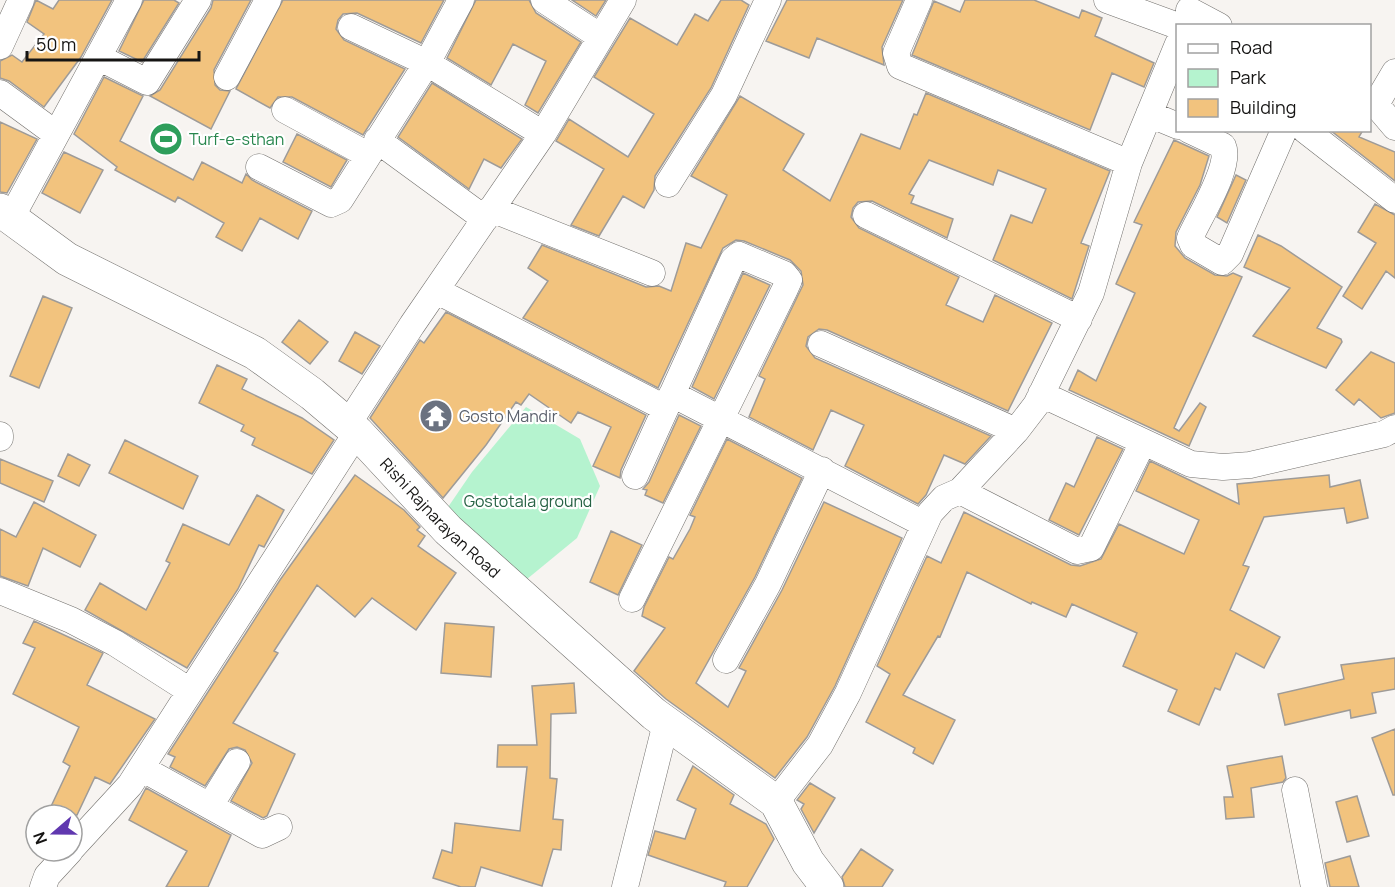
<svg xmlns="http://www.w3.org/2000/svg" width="1395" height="887" font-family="Manrope,sans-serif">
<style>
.green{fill:#b5f3cf}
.building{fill:#f2c37e;stroke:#9e9b98;stroke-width:1.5}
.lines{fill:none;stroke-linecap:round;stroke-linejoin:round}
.street-casing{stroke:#72706d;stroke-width:27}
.secondary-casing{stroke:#72706d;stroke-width:34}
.street{stroke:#fff;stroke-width:26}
.secondary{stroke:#fff;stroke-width:33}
.labels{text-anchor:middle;stroke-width:4.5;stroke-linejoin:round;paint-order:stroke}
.leisure-label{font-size:16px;fill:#27864d;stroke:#fff;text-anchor:start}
.worship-label{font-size:16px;fill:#5b616d;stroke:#fff;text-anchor:start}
.park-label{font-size:16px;fill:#256143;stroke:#fff}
.street-label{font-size:16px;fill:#151413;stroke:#fff}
</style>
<rect width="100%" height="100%" fill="#f7f4f1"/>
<path class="green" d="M526,407L580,439L600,486L577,538L521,584L444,513L472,472Z"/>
<path class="building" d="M36,0L53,9L59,0H112L81,57L44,107L9,81L0,78V61L12,55L22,62L44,34L27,22Z
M144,0H174L179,3L142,62L119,51Z
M213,0H251L214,70L215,85L220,90L230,91L211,129L150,96L160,90L211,8Z
M283,0H444L421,43L357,13L343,14L338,20L336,29L344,40L405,69L363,135L292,97H278L270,108L236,89Z
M476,0H529L536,13L581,42L538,113L525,105L546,61L513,44L491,85L447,58Z
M572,0H606L596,16Z
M721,0H741L749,5L711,88L655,176L654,190L644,208L623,196L599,236L571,225L604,169L556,141L569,119L628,157L654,114L594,77L630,18L677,45L695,14L708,21Z
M787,0H903L882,47L884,65L817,38L809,58L766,41Z
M965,0H1034L1079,18L1082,10L1102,18L1095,36L1154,63L1144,87L1112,73L1090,130L912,55L934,1L960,12Z
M104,77L143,96L120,141L193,180L202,162L242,183L246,174L252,180L312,211L298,239L260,218L242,251L216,237L224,223L178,197L175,202L115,170L117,167L74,134Z
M432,83L522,139L501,168L484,159L469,189L398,137Z
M926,93L1110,171L1081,243L1089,246L1072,299L993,260L1011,215L1032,223L1046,189L998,170L993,185L929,160L909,194L914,196L911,203L953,219L947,238L872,201L858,202L853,208L851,217L859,228L959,277L946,305L983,322L995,295L1052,323L1008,411L827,330L819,329L808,337L806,346L815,358L991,436L965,464L944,455L926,495L918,504L845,466L864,425L831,410L813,450L749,417L765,379L759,376L803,285L801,271L790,260L744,241L736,240L723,248L658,388L523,318L548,281L528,268L542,245L646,287L659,286L671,291L686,243L701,248L727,195L691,176L740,96L804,134L783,170L830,201L861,134L900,149L914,114L917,115Z
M0,122L37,139L7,193L0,192Z
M1330,130H1363L1359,137L1395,152V181Z
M297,134L347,160L331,187L283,162Z
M1174,140L1209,156L1200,185L1176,232L1175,246L1185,258L1215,275L1227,276L1233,273L1242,277L1174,428L1179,431L1200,403L1206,407L1189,446L1069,390L1078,370L1096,381L1135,293L1116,284L1142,225L1134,222Z
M64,152L103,170L80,213L42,193Z
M1236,175L1246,180L1227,223L1217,217Z
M1375,204L1395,215V278L1386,271L1362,309L1343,296L1376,243L1358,232Z
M1258,235L1281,246L1342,287L1317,328L1341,339L1342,342L1326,368L1253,336L1290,288L1244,267Z
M743,273L770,285L714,399L692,387Z
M43,296L72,308L39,388L10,376Z
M446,312L646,415L621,470L620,478L593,466L611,427L578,412L571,423L529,394L521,405L516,402L486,445L443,498L370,418L420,340L424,343Z
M299,320L328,342L310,364L282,342Z
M355,332L380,346L362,374L339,361Z
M1371,352L1395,363V413L1381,418L1359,399L1354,405L1336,390Z
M217,365L247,379L242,389L302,418L334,440L312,474L252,445L255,438L241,431L244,425L199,403Z
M679,415L701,426L663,503L645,495L647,490L643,489L649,482Z
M1097,437L1123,449L1079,535L1049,520L1066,483L1074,487Z
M727,439L802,478L755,577L696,683L728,707L746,671L739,668L782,590L824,502L902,538L835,686L807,737L775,778L666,699L634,671L665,628L642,616L644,607L669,557L673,559L690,529L695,517L690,515Z
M125,440L198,476L183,509L109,473Z
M68,454L90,465L79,486L58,476Z
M0,459L53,481L44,502L0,483Z
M1150,461L1239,504L1237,484L1329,475L1330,487L1360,480L1368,518L1347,523L1344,508L1264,517L1243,565L1249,567L1230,610L1280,637L1264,668L1236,653L1220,690L1215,688L1199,725L1168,711L1177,690L1123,666L1137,633L1072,604L1066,617L1032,602L1031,604L967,572L940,637L938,636L903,695L955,720L933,764L913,753L915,748L866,722L890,674L877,666L927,556L941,563L964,512L1071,565L1080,566L1101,559L1119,524L1184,554L1199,520L1136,491Z
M355,475L404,510L420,527L417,530L425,536L418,546L456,573L416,630L372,598L355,617L317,585L274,651L278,653L233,723L295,754L267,816L263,818L231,801L252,763L245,750L237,747L229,749L205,786L170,767L175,757L168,754L280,580Z
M257,495L284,510L264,547L259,545L238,589L187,668L85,610L100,583L146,610L170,563L166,561L183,524L229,545Z
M34,502L96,535L80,567L43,548L28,586L0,576V529L16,537Z
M611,531L642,545L618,595L590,582Z
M34,621L103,653L87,685L155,719L110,784L95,777L77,815H47L70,766L63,762L79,727L13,694L35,648L23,643Z
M445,623L494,627L491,677L441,673Z
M1395,658V689L1372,693L1376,713L1351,718L1350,710L1285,725L1278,694L1344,679L1341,665Z
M574,683L576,713L551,714L550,778L557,779L553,819L563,820L561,850L553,849L542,886L481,867L475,887H461L433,878L442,850L452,853L455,823L520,831L527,767H497L498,745H537L532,686Z
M1395,729V795H1393L1372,738Z
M1282,756L1286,778L1283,782L1251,788L1254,817L1226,819L1224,797H1233L1227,766Z
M693,766L734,795L730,804L766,824L774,839L747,887H724L726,882L648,855L655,831L685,839L696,809L677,800Z
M810,783L835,798L814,833L801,809L804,804L797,800Z
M146,788L231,835L208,887H166L187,851L129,820Z
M1357,796L1369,836L1347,842L1336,802Z
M861,849L893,870L882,887H845L842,877Z
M1350,856L1359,887H1330L1325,863Z"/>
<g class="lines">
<g class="street-casing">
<path id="street" d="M461,0L427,63L543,134
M544,0L601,37
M919,0L896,53L900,66L1129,163
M1107,0L1178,26
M1189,10L1219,26
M0,46L21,0
M98,57L147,82L198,0
M1395,72L1379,99L1378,107L1395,127
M227,77L268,0
M0,93L56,134
M285,110L368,155
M1149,114L1178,126
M1189,130L1223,146C1232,166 1199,217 1190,238L1193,245L1222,262L1230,254L1284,130
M1305,130L1395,200
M377,140L485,219
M259,167L331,204L340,200L427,63L351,27
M668,184L724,95L768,0
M491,209L652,273
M866,215L1079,319
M11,218L129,0
M437,291L665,408
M821,344L1016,431
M672,394L924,524
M1041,394L1191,464L1223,467L1250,465L1384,434L1395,428
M348,424L412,325L543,134L623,0
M0,435V438
M960,491L1077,551L1091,548L1143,442
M0,591L71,620L115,643L190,691
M632,599L785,289L789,280L784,274L739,255L733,260L635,476
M726,660L768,584L822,470
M141,768L262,835L279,827
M1295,790L1314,887
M776,802L820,745L848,693L930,513L944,498L960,491L1016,431L1036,405L1091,293L1129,163L1178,44
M210,806L237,762
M72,848L130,785L357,432
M43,887L47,876L70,851
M625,887L666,723"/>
</g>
<g class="secondary-casing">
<g id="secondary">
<path id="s1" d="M0,210L67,259L255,353L312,394L357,432L448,530L654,714L776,802L808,862L827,887"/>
</g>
</g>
<use href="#street" class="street"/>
<use href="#secondary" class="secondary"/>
</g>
<defs>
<g id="stadium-disc" transform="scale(1.725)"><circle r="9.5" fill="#2e9e5b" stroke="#fff"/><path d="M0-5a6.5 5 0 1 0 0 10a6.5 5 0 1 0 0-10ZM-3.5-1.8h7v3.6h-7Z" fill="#fff"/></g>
<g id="temple-disc" transform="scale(1.725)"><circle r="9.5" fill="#6b7280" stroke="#fff"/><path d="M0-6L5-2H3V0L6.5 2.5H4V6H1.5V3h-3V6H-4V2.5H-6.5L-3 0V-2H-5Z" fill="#fff"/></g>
</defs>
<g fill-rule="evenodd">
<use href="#stadium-disc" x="166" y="139"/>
<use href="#temple-disc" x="436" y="416"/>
</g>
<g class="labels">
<g class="leisure-label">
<text x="189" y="145">Turf-e-sthan</text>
</g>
<g class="worship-label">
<text x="459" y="422">Gosto Mandir</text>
</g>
<g class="park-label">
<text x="528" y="507">Gostotala ground</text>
</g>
<g class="street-label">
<text dy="6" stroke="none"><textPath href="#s1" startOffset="542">Rishi Rajnarayan Road</textPath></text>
</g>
</g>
<rect x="1176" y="24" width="195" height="108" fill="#ffffff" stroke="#a1a1a1" stroke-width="1.5"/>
<rect x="1188" y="44" width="30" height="9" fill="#ffffff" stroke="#a1a1a1" stroke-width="1.5"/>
<text x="1230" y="54" font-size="18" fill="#151413">Road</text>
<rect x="1188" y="69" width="30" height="18" fill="#b5f3cf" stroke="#a1a1a1" stroke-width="1.5"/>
<text x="1230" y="84" font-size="18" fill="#151413">Park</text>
<rect x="1188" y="99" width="30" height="18" fill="#f2c37e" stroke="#a1a1a1" stroke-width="1.5"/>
<text x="1230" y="114" font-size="18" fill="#151413">Building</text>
<g transform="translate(54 833) rotate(250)"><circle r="28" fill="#ffffff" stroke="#a1a1a1" stroke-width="1.5"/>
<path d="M0-4.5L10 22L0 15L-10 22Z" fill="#6038af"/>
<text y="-9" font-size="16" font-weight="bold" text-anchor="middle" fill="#151413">N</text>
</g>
<path d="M27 51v9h172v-9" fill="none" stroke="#151413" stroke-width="3"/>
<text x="36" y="51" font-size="18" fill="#151413" stroke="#ffffff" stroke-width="4.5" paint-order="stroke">50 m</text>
</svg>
